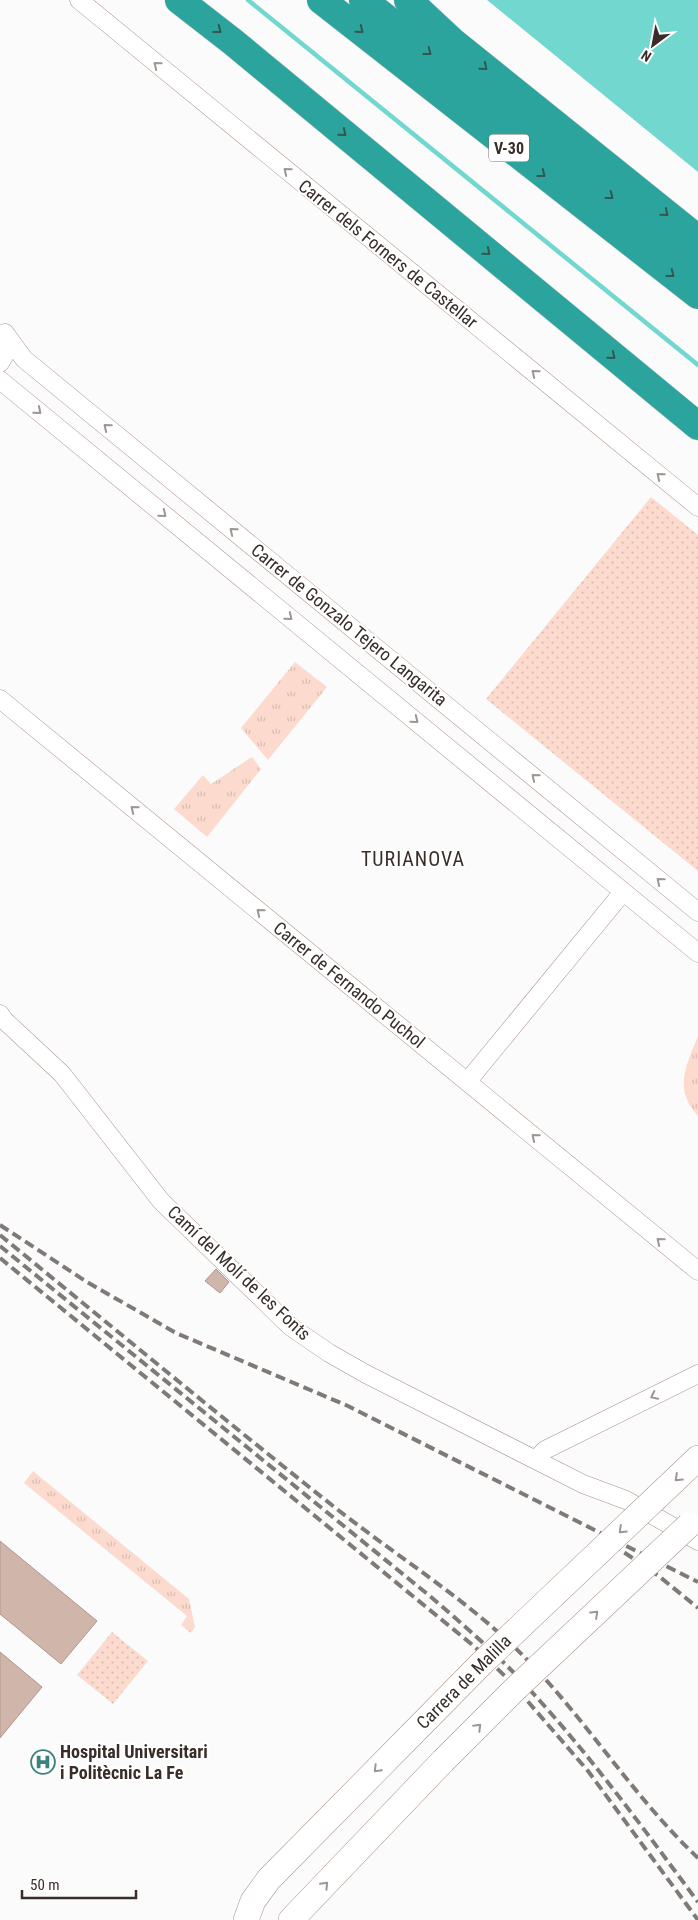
<svg xmlns="http://www.w3.org/2000/svg" width="698" height="1920" font-family="'Roboto Condensed',sans-serif">
<style>
.grass{fill:url(#grass-tufts)}
.park{fill:url(#park-dots)}
.water{fill:#72d7cf}
.lines{fill:none;stroke-linecap:round;stroke-linejoin:round}
.stream{stroke:#72d7cf;stroke-width:4.5}
.building{fill:#d0b5aa;stroke:#b1978c}
.street-casing{stroke:#ad9389;stroke-width:19}
.secondary-casing{stroke:#ad9389;stroke-width:26}
.highway-casing{stroke:#d7d5d4;stroke-width:29}
.street{stroke:#fff;stroke-width:18}
.secondary{stroke:#fff;stroke-width:25}
.highway{stroke:#2aa49c;stroke-width:28}
.rail{stroke:#807a77;stroke-width:4;stroke-dasharray:10 5;stroke-linecap:butt}
.secondary-bridge-casing{stroke:#ad9389;stroke-width:26;stroke-linecap:butt}
.secondary-bridge{stroke:#fff;stroke-width:25}
.oneway{stroke:#335751}
.oneway2{stroke:#9c9694}
.labels{text-anchor:middle;stroke-width:4;stroke-linejoin:round;paint-order:stroke}
.shield{fill:#fff;stroke:#746c69;stroke-width:1}
.shield-label{font-size:16px;font-weight:bold;fill:#382d29}
.street-label{font-size:18px;fill:#382d29;stroke:#fff}
.poi-label{font-size:18px;font-weight:bold;fill:#382d29;stroke:#fff;text-anchor:start}
.quarter-label{font-size:20px;letter-spacing:1px;fill:#382d29;stroke:#fff}
</style>
<defs>
<pattern id="grass-tufts" width="24" height="20" patternUnits="userSpaceOnUse" patternTransform="scale(1.25)"><rect width="24" height="20" fill="#fcdbce"/><path d="M3 7l-1-3M5 7V3M7 7l1-3M15 17l-1-3M17 17v-4M19 17l1-3" fill="none" stroke="#d9bcb1"/></pattern>
<pattern id="park-dots" width="8" height="8" patternUnits="userSpaceOnUse" patternTransform="scale(1.25)"><rect width="8" height="8" fill="#fcdbce"/><path d="M2 2h.1M6 6h.1" fill="none" stroke="#d9bcb1" stroke-width="1.8" stroke-linecap="round"/></pattern>
</defs>
<rect width="100%" height="100%" fill="#fbfbfb"/>
<path class="grass" d="M295,662L327,687L268,760L241,728Z
M252,757L261,769L207,837L174,809L203,775L211,784Z
M698,1036V1116C673,1089 686,1066 698,1036Z
M33,1471L189,1599L195,1627L191,1633L181,1625L187,1616L24,1483Z"/>
<path class="park" d="M651,497L698,535V871L486,699Z
M112,1632L148,1661L113,1704L77,1675Z"/>
<path class="water" d="M487,0H698V172Z"/>
<g class="lines">
<path class="stream" d="M248,0L698,365"/>
</g>
<path class="building" d="M216,1269L229,1282L220,1293L205,1281Z
M0,1541L97,1621L61,1664L0,1614Z
M0,1652L42,1687L0,1738Z"/>
<g class="lines">
<g class="street-casing">
<path id="street" d="M79,0L698,507
M5,333L24,359L698,912
M0,363L7,351L5,333
M0,380L698,953
M0,699L698,1271
M0,1014L4,1020L62,1074L161,1201L291,1327L329,1353L366,1374L583,1484L626,1500L698,1541
M467,1082L623,892
M536,1459L545,1450L698,1374"/>
</g>
<g class="secondary-casing">
<path id="secondary" d="M657,1497L698,1458
M246,1920L253,1901L269,1879L411,1735
M291,1920L443,1761"/>
</g>
<g class="highway-casing">
<path id="highway" d="M179,0L233,42L698,426
M321,0L698,295
M363,0L698,263
M408,0L453,42L698,239"/>
</g>
<use href="#street" class="street"/>
<use href="#secondary" class="secondary"/>
<use href="#highway" class="highway"/>
<path class="rail" d="M0,1225L87,1282L176,1333L348,1406L698,1582
M0,1235C111,1326 221,1417 333,1506C391,1552 454,1591 509,1642C579,1707 628,1792 698,1858
M0,1246L431,1597C460,1622 489,1647 515,1674C583,1745 640,1824 698,1902
M0,1258L475,1647L511,1682L588,1771L698,1920
M612,1544L660,1577L698,1608"/>
<g class="secondary-bridge-casing">
<path id="secondary-bridge" d="M411,1735L482,1663L657,1497
M443,1761L513,1691L689,1525"/>
</g>
<use href="#secondary-bridge" class="secondary-bridge"/>
</g>
<defs><path id="oneway-chevron" d="M-2-3.5L2.5 0L-2 3.5" fill="none" stroke-width="1.6" stroke-linecap="round" stroke-linejoin="round" transform="scale(1.25)"/></defs>
<g class="oneway">
<use href="#oneway-chevron" transform="translate(218 30) rotate(38)"/>
<use href="#oneway-chevron" transform="translate(360 30) rotate(39)"/>
<use href="#oneway-chevron" transform="translate(428 52) rotate(38)"/>
<use href="#oneway-chevron" transform="translate(484 67) rotate(39)"/>
<use href="#oneway-chevron" transform="translate(343 133) rotate(40)"/>
<use href="#oneway-chevron" transform="translate(542 174) rotate(38)"/>
<use href="#oneway-chevron" transform="translate(610 196) rotate(37)"/>
<use href="#oneway-chevron" transform="translate(665 213) rotate(39)"/>
<use href="#oneway-chevron" transform="translate(487 252) rotate(40)"/>
<use href="#oneway-chevron" transform="translate(671 274) rotate(38)"/>
<use href="#oneway-chevron" transform="translate(612 356) rotate(40)"/>
</g>
<g class="oneway2">
<use href="#oneway-chevron" transform="translate(157 65) rotate(-141)"/>
<use href="#oneway-chevron" transform="translate(287 171) rotate(-141)"/>
<use href="#oneway-chevron" transform="translate(535 373) rotate(-141)"/>
<use href="#oneway-chevron" transform="translate(38 411) rotate(40)"/>
<use href="#oneway-chevron" transform="translate(107 427) rotate(-140)"/>
<use href="#oneway-chevron" transform="translate(660 476) rotate(-141)"/>
<use href="#oneway-chevron" transform="translate(163 514) rotate(39)"/>
<use href="#oneway-chevron" transform="translate(233 531) rotate(-141)"/>
<use href="#oneway-chevron" transform="translate(289 617) rotate(39)"/>
<use href="#oneway-chevron" transform="translate(415 720) rotate(39)"/>
<use href="#oneway-chevron" transform="translate(535 777) rotate(-140)"/>
<use href="#oneway-chevron" transform="translate(134 809) rotate(-141)"/>
<use href="#oneway-chevron" transform="translate(660 881) rotate(-141)"/>
<use href="#oneway-chevron" transform="translate(260 912) rotate(-141)"/>
<use href="#oneway-chevron" transform="translate(535 1137) rotate(-140)"/>
<use href="#oneway-chevron" transform="translate(660 1241) rotate(-141)"/>
<use href="#oneway-chevron" transform="translate(654 1396) rotate(154)"/>
<use href="#oneway-chevron" transform="translate(678 1478) rotate(137)"/>
<use href="#oneway-chevron" transform="translate(622 1530) rotate(137)"/>
<use href="#oneway-chevron" transform="translate(595 1614) rotate(-43)"/>
<use href="#oneway-chevron" transform="translate(478 1727) rotate(-45)"/>
<use href="#oneway-chevron" transform="translate(377 1769) rotate(135)"/>
<use href="#oneway-chevron" transform="translate(325 1885) rotate(-46)"/>
</g>
<defs>
<g id="hospital-ring" transform="scale(1.25)"><circle r="9.5" fill="#fff" stroke="#3b827d" stroke-width="1.5"/><path d="M-5-5h3v3.5h4V-5h3V5h-3V1.5h-4V5h-3Z" fill="#3b827d"/></g>
</defs>
<g fill-rule="evenodd">
<use href="#hospital-ring" x="43" y="1762"/>
</g>
<g class="labels">
<rect class="shield" x="489" y="134.5" width="40" height="27" rx="4"/>
<g class="shield-label">
<text x="509" y="154">V-30</text>
</g>
<g class="street-label">
<text transform="translate(388 254) rotate(39)" y="6">Carrer dels Forners de Castellar</text>
<text transform="translate(349 625) rotate(39)" y="6">Carrer de Gonzalo Tejero Langarita</text>
<text transform="translate(349 985) rotate(39)" y="6">Carrer de Fernando Puchol</text>
<text transform="translate(239 1273) rotate(43)" y="6">Camí del Molí de les Fonts</text>
<text transform="translate(464 1682) rotate(-45)" y="6">Carrera de Malilla</text>
</g>
<g class="poi-label">
<text x="60" y="1758">Hospital Universitari<tspan x="60" dy="21">i Politècnic La Fe</tspan></text>
</g>
<g class="quarter-label">
<text x="413" y="866">TURIANOVA</text>
</g>
</g>
<g transform="translate(653 45) rotate(212)" stroke="#ffffff" stroke-width="4" paint-order="stroke">
<path d="M0-4L9 19L0 12L-9 19Z" fill="#382d29"/>
<text y="-8" font-size="14" font-weight="bold" text-anchor="middle" fill="#382d29">N</text>
</g>
<path d="M22 1890v8h114v-8" fill="none" stroke="#382d29" stroke-width="2.5"/>
<text x="30" y="1890" font-size="15" fill="#382d29" stroke="#ffffff" stroke-width="4" paint-order="stroke">50 m</text>
</svg>
